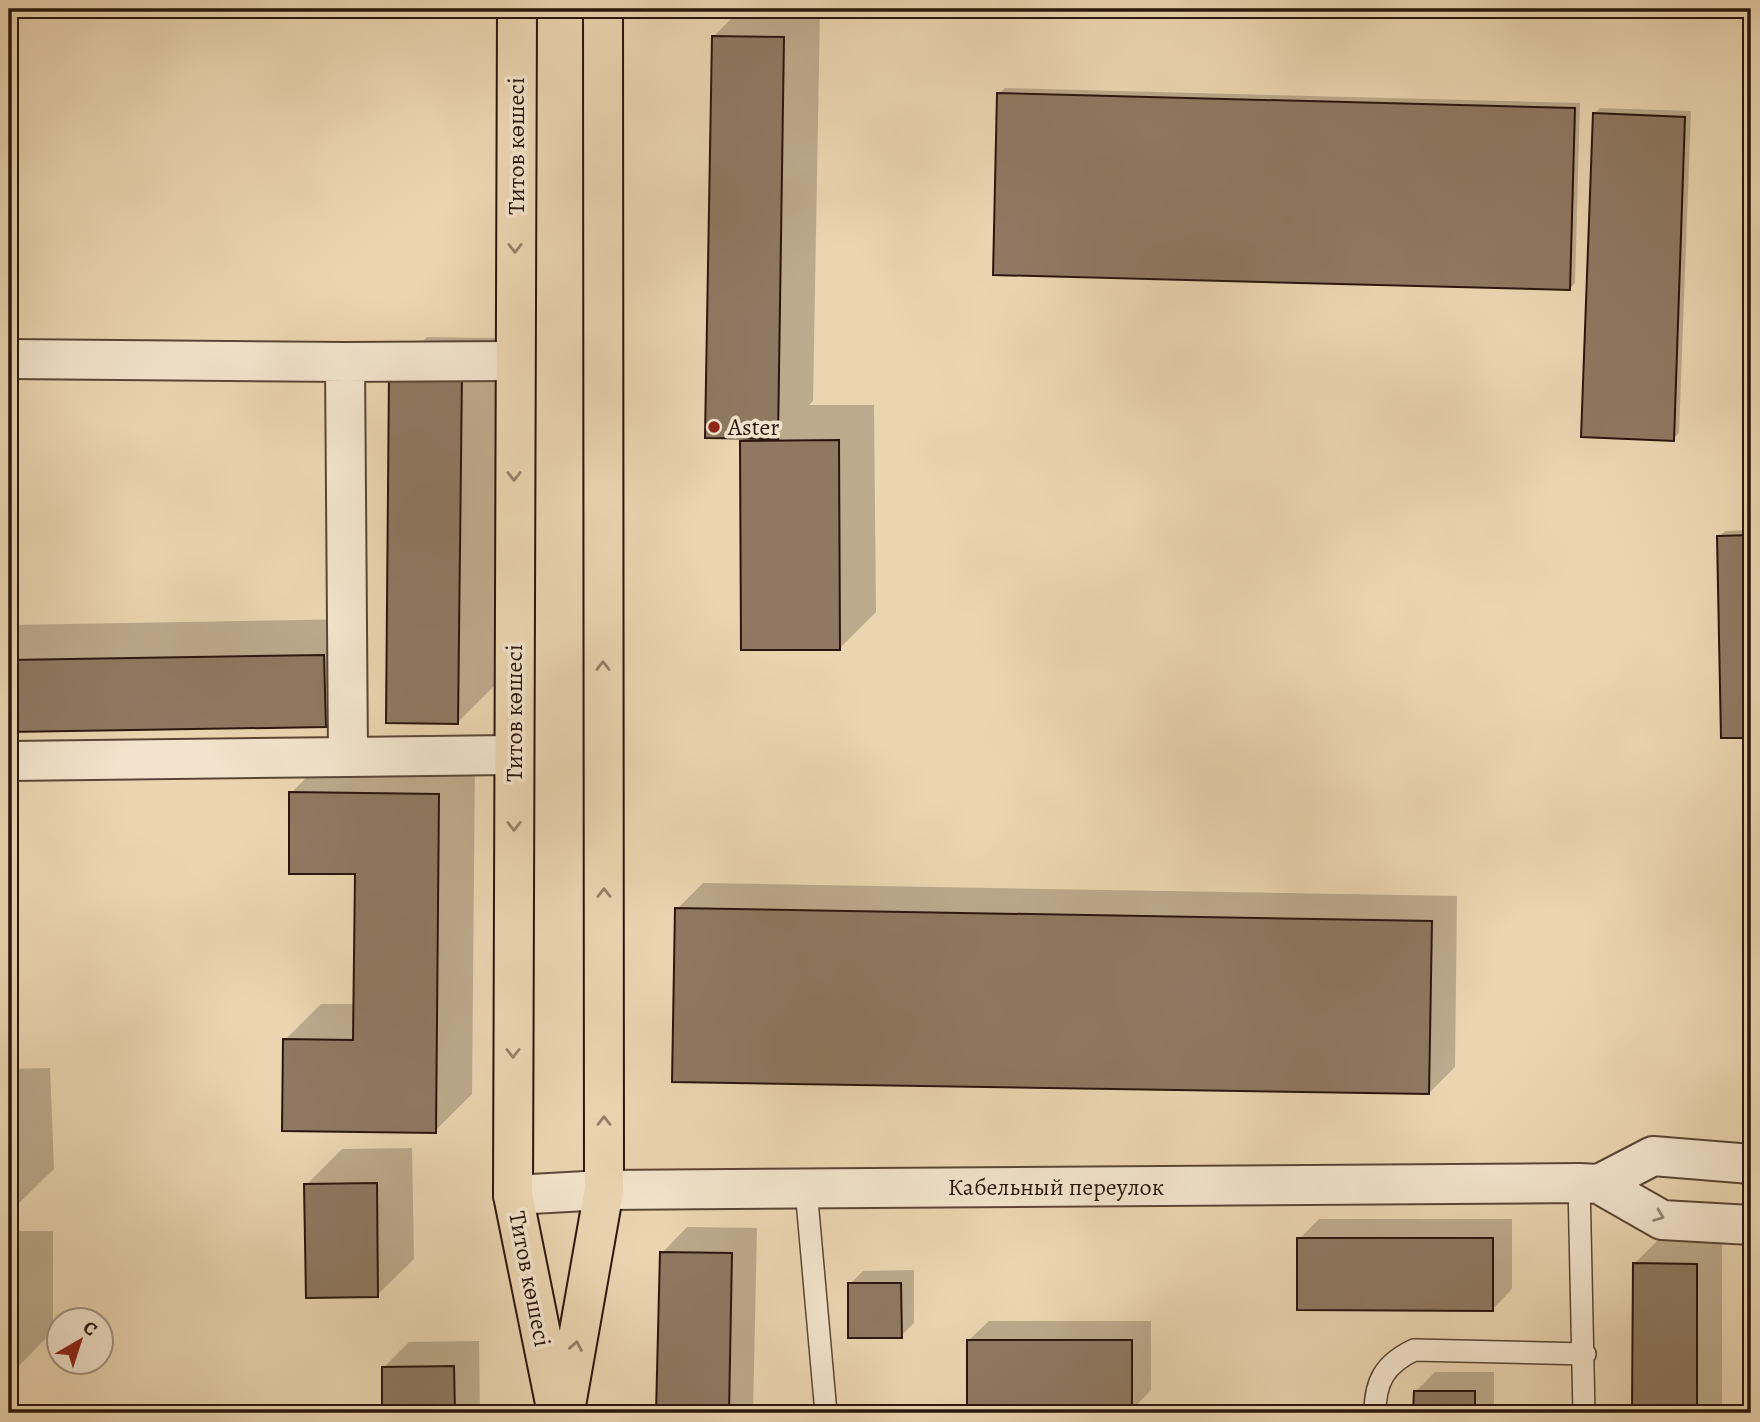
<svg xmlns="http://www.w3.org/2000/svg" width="1760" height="1422" font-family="Alegreya,serif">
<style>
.shadow{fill:#0003}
.building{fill:#8f7962;stroke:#2b160c;stroke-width:2}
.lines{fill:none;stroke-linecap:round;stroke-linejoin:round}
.lane-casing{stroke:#5b4635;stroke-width:24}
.street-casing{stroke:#5b4635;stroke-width:42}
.highway-casing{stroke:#2b160c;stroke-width:42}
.lane{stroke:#f2e4cc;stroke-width:21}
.street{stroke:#f2e4cc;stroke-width:38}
.highway{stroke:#ebd5b1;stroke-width:38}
.oneway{stroke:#957f67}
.oneway2{stroke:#988776}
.poi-dot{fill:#8f2418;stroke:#f2e4cc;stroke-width:2.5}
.labels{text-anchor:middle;stroke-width:7;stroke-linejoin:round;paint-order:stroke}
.street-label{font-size:24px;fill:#2b160c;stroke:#f2e4cc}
.poi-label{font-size:24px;fill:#2b160c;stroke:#f2e4cc;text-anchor:start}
</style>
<rect width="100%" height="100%" fill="#ebd5b1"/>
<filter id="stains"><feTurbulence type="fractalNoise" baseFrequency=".00286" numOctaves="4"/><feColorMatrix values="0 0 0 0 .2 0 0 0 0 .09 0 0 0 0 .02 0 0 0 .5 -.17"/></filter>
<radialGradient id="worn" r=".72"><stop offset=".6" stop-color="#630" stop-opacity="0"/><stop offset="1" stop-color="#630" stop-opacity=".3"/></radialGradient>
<path class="shadow" d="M741,9H820L813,401L809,405H874L876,612L840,648L741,441L746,437L714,36Z
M1005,88L1580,103L1575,283L1569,289L999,94Z
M1600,108L1691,111L1679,433L1673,439L1594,114Z
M427,337L497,338L494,686L458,722L391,373Z
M1751,530V736H1723L1719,537L1725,531Z
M360,619L361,689L325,725L9,730V628L12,625Z
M327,757L475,759L472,1094L435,1131L285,1040L321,1004H356L357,873L291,793Z
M703,883L1457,896L1455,1067L1429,1093L677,909Z
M50,1068L54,1169L17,1205H9V1069Z
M412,1148L414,1259L377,1295L306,1185L342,1149Z
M1319,1219H1512V1289L1493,1309L1299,1239Z
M687,1227L757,1228L753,1413H658L662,1253Z
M9,1231H53V1331L17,1368H9Z
M1660,1238L1722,1239V1413H1634V1264Z
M914,1270V1323L901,1336L850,1284L863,1271Z
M989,1321H1151V1390L1132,1410L969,1340Z
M479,1341L480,1413H384L383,1368L409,1342Z
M1435,1372H1494V1413H1415V1392Z"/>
<path class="building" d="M712,36L784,37L778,439L705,438Z
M997,93L1575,108L1570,290L993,275Z
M1593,113L1685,117L1674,441L1581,437Z
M389,372L462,373L458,724L386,723Z
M839,440L840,650H741L740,441Z
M1751,535V738H1721L1717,536Z
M324,655L326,727L9,732V660Z
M289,792L439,794L436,1133L282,1131L283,1039L353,1040L355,874H289Z
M675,908L1432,921L1429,1094L672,1082Z
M9,1104H15L18,1207H9Z
M377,1183L378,1297L306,1298L304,1184Z
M1297,1238H1493V1311L1297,1310Z
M660,1252L732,1253L729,1413H656Z
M1633,1263L1697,1264V1413H1632Z
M9,1266H17L18,1369H9Z
M848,1283H901L902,1338H848Z
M967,1340H1132V1412H967Z
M454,1366L455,1413H382V1367Z
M1414,1391H1475V1413H1413Z"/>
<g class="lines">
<g class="lane-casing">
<path id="lane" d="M1579,1183L1584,1413
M806,1189L826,1413
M1375,1413C1375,1381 1385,1364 1414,1350L1585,1354"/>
</g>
<g class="street-casing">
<path id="street" d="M9,359L345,362
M514,755L348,757L345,362L514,361
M9,761L348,757
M1599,1184L1653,1156L1751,1164
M513,1195L604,1190L1579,1183L1599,1184L1662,1220L1751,1225"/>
</g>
<g class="highway-casing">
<path id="highway" d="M517,9L513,1195L557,1413
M565,1411L604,1190L603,9"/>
</g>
<use href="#lane" class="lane"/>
<use href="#street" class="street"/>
<use href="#highway" class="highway"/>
</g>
<defs><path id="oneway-chevron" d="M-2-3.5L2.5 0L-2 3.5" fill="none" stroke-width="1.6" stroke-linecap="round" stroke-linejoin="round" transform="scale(1.75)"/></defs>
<g class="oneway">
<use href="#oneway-chevron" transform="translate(515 248) rotate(90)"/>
<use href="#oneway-chevron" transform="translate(514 476) rotate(90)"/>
<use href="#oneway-chevron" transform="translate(603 666) rotate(-90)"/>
<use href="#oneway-chevron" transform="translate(514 826) rotate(90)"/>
<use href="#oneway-chevron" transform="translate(604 893) rotate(-90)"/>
<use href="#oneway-chevron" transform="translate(513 1053) rotate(90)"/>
<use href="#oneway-chevron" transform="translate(604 1121) rotate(-90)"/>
<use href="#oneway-chevron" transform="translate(576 1346) rotate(-80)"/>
</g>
<use class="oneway2" href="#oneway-chevron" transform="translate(1659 1216) rotate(21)"/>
<circle class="poi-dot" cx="714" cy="427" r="7"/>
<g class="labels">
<g class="street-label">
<text transform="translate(516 146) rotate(-90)" y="8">Титов көшесі</text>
<text transform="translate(514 713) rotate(-90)" y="8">Титов көшесі</text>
<text x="1056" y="1195">Кабельный переулок</text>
<text transform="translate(530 1279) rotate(79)" y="8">Титов көшесі</text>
</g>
<g class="poi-label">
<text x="728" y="435">Aster</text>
</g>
</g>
<rect width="1760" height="1422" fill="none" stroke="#ebd5b1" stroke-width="35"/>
<rect x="10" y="10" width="1739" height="1401" fill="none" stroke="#2b160c" stroke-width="3.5"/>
<rect x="18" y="18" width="1725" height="1387" fill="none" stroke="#2b160c" stroke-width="2"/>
<g transform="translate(80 1341) rotate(39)"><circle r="33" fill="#f2e4cc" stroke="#a2927f" stroke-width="2"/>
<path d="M0-5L12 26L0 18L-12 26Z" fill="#8f2418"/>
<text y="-10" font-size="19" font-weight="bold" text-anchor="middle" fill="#2b160c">С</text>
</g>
<rect width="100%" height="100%" filter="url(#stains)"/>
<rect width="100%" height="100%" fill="url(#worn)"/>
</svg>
